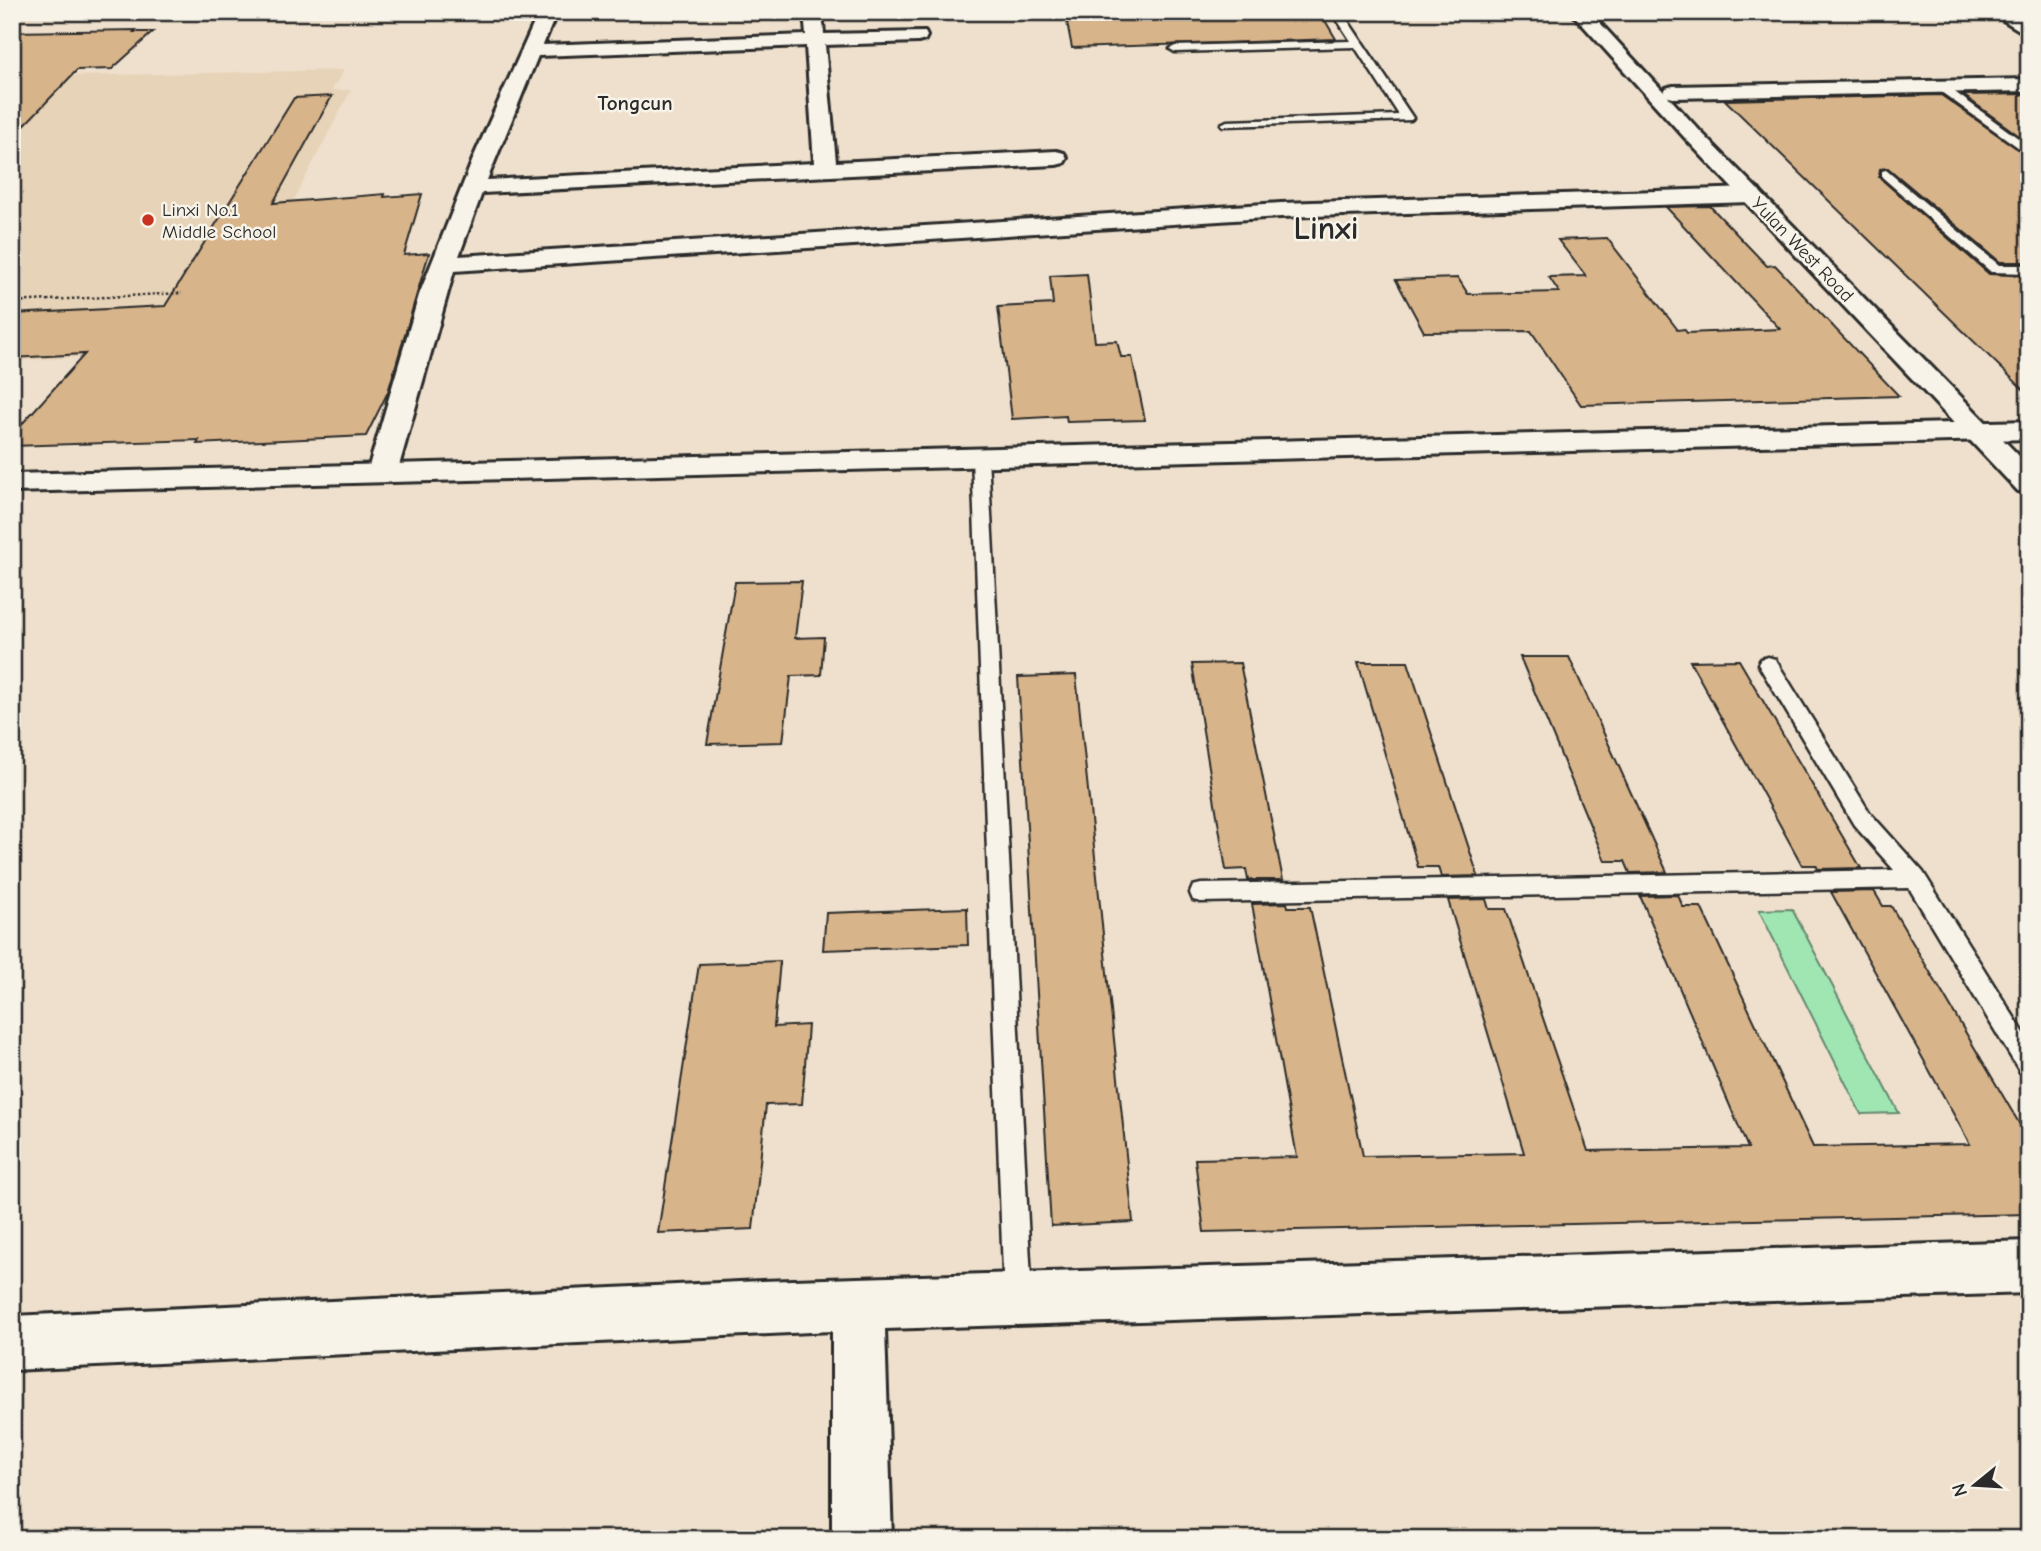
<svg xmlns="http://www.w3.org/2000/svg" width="2041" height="1551" font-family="'Comic Neue',sans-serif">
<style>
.built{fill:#e7d3b8}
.green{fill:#9fe6b3;stroke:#65886f;stroke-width:2}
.building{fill:#d8b48a;stroke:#2b2b2b;stroke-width:2}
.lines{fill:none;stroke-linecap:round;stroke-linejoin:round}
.lane-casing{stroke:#2b2b2b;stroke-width:5}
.street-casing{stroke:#2b2b2b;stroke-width:6}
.secondary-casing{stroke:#2b2b2b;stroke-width:6}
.highway-casing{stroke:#2b2b2b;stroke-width:6}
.path{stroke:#2b2b2b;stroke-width:2.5;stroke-dasharray:2.5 2.5;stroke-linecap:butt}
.lane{fill:#f7f3e8;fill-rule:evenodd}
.street{fill:#f7f3e8;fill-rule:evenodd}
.secondary{fill:#f7f3e8;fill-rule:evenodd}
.highway{fill:#f7f3e8;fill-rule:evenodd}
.poi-dot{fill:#c8321e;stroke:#f7f3e8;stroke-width:2.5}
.labels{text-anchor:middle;stroke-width:5;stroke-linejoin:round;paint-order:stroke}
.far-poi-label{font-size:19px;fill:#2b2b2b;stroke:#f7f3e8;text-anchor:start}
.far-street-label{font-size:19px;fill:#2b2b2b;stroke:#f7f3e8}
.far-quarter-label{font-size:21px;font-weight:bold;fill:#2b2b2b;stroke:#f7f3e8}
.far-town-label{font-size:32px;font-weight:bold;fill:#2b2b2b;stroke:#f7f3e8}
</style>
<rect width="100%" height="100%" fill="#eee0cc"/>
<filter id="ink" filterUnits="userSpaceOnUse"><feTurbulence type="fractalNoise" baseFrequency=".0143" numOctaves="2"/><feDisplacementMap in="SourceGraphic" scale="14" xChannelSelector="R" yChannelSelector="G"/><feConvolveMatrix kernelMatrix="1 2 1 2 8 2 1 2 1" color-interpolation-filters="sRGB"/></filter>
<g filter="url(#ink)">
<path class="built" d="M344,70L332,90H351L215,350L12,361V87L22,77Z"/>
<path class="green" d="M1792,909L1899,1113L1861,1114L1759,910Z"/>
<path class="building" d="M1065,12H1320L1336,39L1072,48Z
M136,30L134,32H153L112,69L77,70L12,138V32Z
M2029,94V143L1963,95Z
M1941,95L2029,157V262H2000L1888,168L1880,169L1879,177L1989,274L2029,276V395L1725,100Z
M332,96L273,203L385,194L384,197L422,194L404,255L429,253L388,392L366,436L197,444L199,440L12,446V435L85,354L12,358V314L165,306L294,98Z
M1710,206L1767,266L1775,265L1899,396L1581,405L1531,331L1424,332L1396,280L1458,278L1468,294L1559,292L1549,277L1586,276L1558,240L1607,238L1678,330L1684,329L1687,333L1780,329L1666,207Z
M1087,274L1095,342L1117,341L1121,357H1132L1145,420L1067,422L1066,416L1012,419L998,307L1053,304L1050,276Z
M802,581L795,638L824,637L821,675L791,676L783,742L707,744L735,582Z
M1520,657H1569L1667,872L1630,873L1625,861H1605Z
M1739,660L1861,868L1818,869L1816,865H1802L1690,661Z
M1358,662H1408L1478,876L1441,877L1438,867H1418Z
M1240,663L1283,880H1248L1246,869L1226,870L1192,664Z
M1076,675L1133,1222L1051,1226L1018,677Z
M1874,891L1883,906H1891L2029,1140V1214L1204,1232L1195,1159L1297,1157L1252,904L1287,903L1288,907H1310L1363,1156L1524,1153L1448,900L1486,899L1489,909H1506L1588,1151L1748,1148L1640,896L1678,895L1683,907H1701L1813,1147L1970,1144L1831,892Z
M967,908L968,945L823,950L826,913Z
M780,961L774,1027L808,1025L802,1104L766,1105L753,1229L658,1233L699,964Z"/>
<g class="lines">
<g class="lane-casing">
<path id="lane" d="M1332,12H1342L1413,118L1411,120L1223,126L1221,124L1227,121L1399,115L1355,47L1175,52L1170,49L1175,46L1351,41Z
M1937,85H1945L2029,146V155L1937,89Z
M1886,170L1999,265H2029V273L1991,272L1882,177V171Z
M980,452L988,457L1032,1299L1028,1309L1018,1313L1008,1309L1004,1299L972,457Z
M1768,657L1775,659L1870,813L1923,872L2029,1041V1076L2020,1072L1909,888L1201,902L1193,900L1190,893L1193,886L1201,884L1894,870L1854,825L1761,669L1758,664L1761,659Z"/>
</g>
<g class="street-casing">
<path id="street" d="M539,12H557L543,45L806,35L804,12H822L824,34L925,32L927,36L925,40L918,42L825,45L836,162L1056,151L1064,153L1067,158L1064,163L1056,165L482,193L459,256L1281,203L1751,188L1759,190L1762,195L1759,200L1751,202L1281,217L454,271L397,473L393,479L382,482L371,479L367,473L419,295L475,154ZM806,46L814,163L487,180L538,56Z
M1990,12H2012L2029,23V36Z
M2029,79V91L1673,98L1666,96L1663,92L1666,88L1673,86Z"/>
</g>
<g class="secondary-casing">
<path id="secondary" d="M2029,421V439L12,492V474Z
M2029,1241V1293L885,1329L892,1539H832V1331L12,1370V1316L761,1281Z"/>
</g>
<g class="highway-casing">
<path id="highway" d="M1571,12H1590L1699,130L2029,466V493L2018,491L1685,138Z"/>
</g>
<path class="path" d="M12,302L182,293"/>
<use href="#lane" class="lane"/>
<use href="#street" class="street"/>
<use href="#secondary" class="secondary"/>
<use href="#highway" class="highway"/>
</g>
</g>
<circle class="poi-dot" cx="148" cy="220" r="7"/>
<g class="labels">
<g class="far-poi-label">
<text x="162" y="216">Linxi No.1<tspan x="162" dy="22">Middle School</tspan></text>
</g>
<g class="far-street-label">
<text transform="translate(1803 249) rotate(46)" y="7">Yulan West Road</text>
</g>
<g class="far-quarter-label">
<text x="635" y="110">Tongcun</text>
</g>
<g class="far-town-label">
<text x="1326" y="239">Linxi</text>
</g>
</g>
<rect width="2041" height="1551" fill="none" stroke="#f7f3e8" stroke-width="42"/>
<rect x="21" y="21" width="1999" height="1509" fill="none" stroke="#2b2b2b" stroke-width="2.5" filter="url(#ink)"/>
<g transform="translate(1975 1485) rotate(252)" stroke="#f7f3e8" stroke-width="5" paint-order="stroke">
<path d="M0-5L12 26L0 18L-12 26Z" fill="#2b2b2b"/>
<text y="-10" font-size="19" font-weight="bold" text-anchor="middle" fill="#2b2b2b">N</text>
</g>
</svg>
